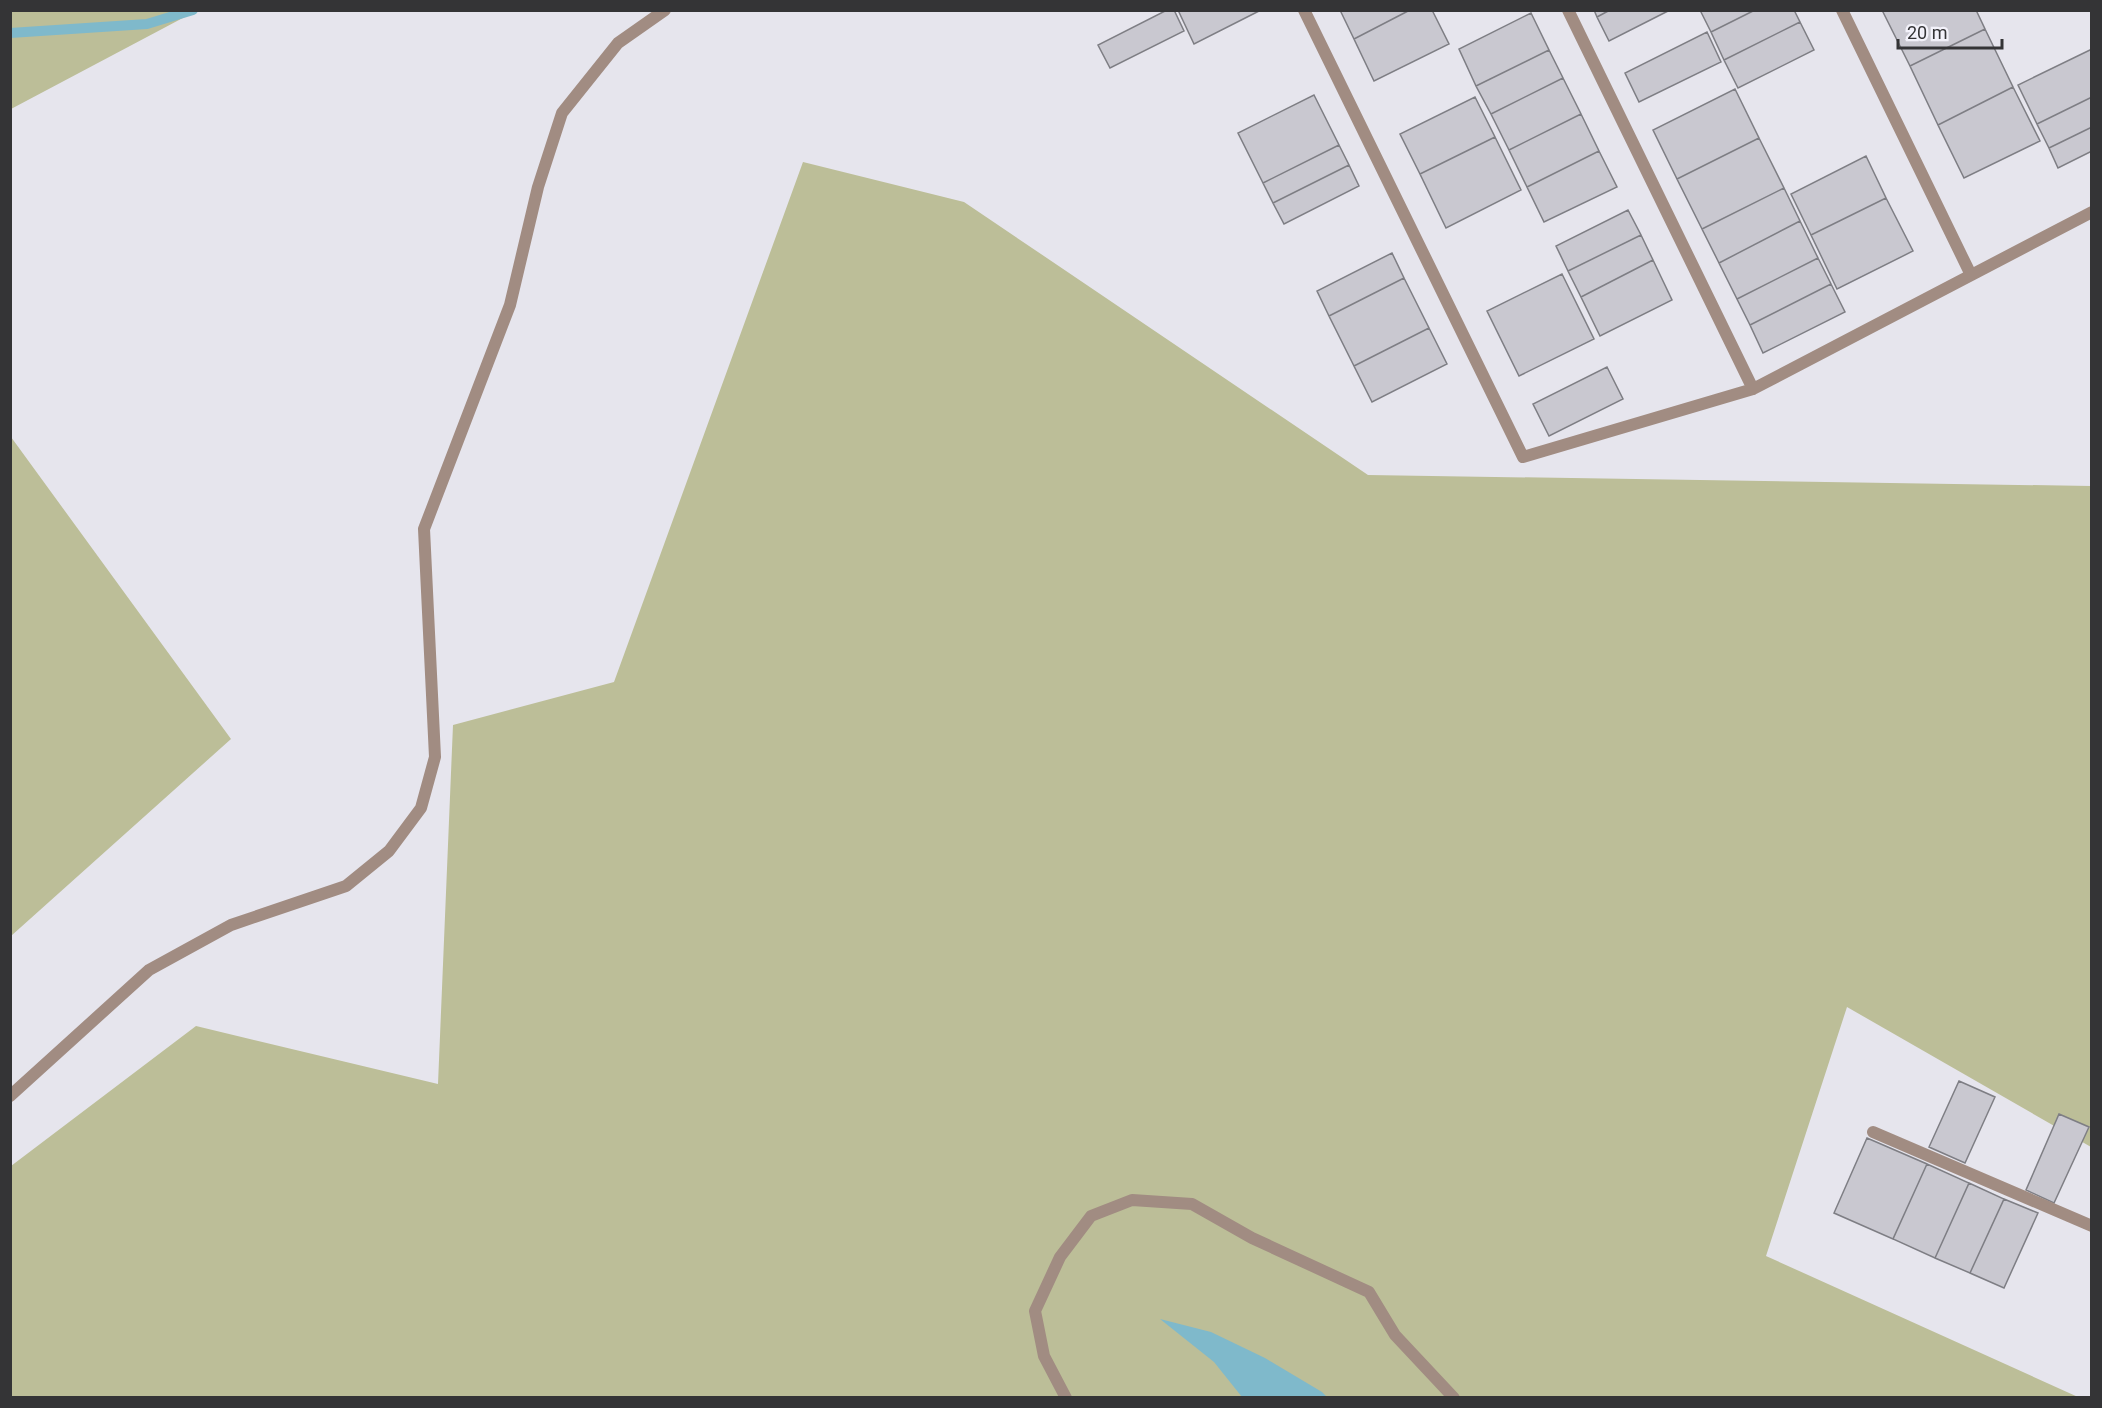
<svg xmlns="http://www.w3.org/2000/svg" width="2102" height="1408" font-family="Roboto,sans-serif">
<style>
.green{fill:#bcbe98}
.water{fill:#7fb9cb}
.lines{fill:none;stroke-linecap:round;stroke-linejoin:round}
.stream{stroke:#7fb9cb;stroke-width:10}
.building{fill:#c9c8d0;stroke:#7e7e84;stroke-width:1.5}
.service{stroke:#a18c82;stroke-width:12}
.minor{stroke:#a18c82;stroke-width:12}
</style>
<rect width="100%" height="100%" fill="#e6e5ed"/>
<path class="green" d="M11,10H196V11L11,109Z
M803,162L964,202L1368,475L2091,486V1147L1847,1007L1766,1256L2078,1397L11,1398V1166L196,1026L438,1084L453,725L614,682Z
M11,437L231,739L11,936H10Z"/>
<path class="water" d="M1160,1319L1211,1332L1265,1358L1322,1392L1327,1397H1242L1214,1362Z"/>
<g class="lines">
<path class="stream" d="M10,33L147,24L193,10"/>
</g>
<path class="building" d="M1167,10H1174L1184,31L1110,68L1098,45Z
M1178,10H1261L1194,44Z
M1340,10H1410L1354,39Z
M1410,10H1432L1449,44L1374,81L1354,39Z
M1594,10H1610L1597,17Z
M1610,10H1670L1609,41L1597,17Z
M1700,10H1755L1711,32Z
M1755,10H1794L1800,22L1724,60L1711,32Z
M1882,10H1976L1985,29L1910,66Z
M1531,13L1549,50L1476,86L1459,49Z
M1800,22L1814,50L1738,88L1724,60Z
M1985,29L2013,87L1938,125L1910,66Z
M1707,32L1721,62L1639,102L1625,73Z
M2092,49V97L2037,124L2018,85Z
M1549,50L1563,78L1491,114L1476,86Z
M1563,78L1581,114L1509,150L1491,114Z
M2013,87L2040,141L1964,178L1938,125Z
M1735,89L1759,138L1677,179L1653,130Z
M1314,95L1339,145L1263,183L1238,133Z
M1475,97L1495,137L1420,174L1400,134Z
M2092,97V127L2049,148L2037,124Z
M1581,114L1599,151L1527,187L1509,150Z
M2092,127V151L2058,168L2049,148Z
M1495,137L1521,190L1446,228L1420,174Z
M1759,138L1784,188L1702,229L1677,179Z
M1339,145L1349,165L1273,203L1263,183Z
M1599,151L1617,187L1544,222L1527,187Z
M1866,156L1886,198L1811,235L1791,194Z
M1349,165L1359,186L1284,224L1273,203Z
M1784,188L1800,221L1719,263L1702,229Z
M1886,198L1913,251L1837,289L1811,235Z
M1628,210L1641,235L1568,271L1556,246Z
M1800,221L1818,258L1737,299L1719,263Z
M1641,235L1653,260L1581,297L1568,271Z
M1392,253L1404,278L1329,316L1317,291Z
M1818,258L1831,284L1750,325L1737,299Z
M1653,260L1672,300L1600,336L1581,297Z
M1562,274L1594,339L1519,376L1487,311Z
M1404,278L1429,328L1354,366L1329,316Z
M1831,284L1845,312L1763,353L1750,325Z
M1429,328L1447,364L1372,402L1354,366Z
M1607,367L1623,399L1549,436L1533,404Z
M1959,1081L1995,1097L1965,1163L1929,1147Z
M2059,1114L2089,1127L2054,1203L2026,1190Z
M1867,1138L1927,1164L1893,1239L1834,1213Z
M1927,1164L1969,1183L1935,1258L1893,1239Z
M1969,1183L2004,1199L1970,1273L1935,1258Z
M2004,1199L2038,1213L2004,1288L1970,1273Z"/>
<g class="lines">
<path class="service" d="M1304,10L1523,457L1753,389L2092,212
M1568,10L1753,389
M1842,10L1971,275
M1873,1132L2092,1226"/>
<path class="minor" d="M10,1096L149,970L231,925L346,886L389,851L421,808L435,757L424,529L510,305L538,187L562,113L618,43L665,10
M1066,1398L1044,1356L1035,1311L1060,1257L1091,1216L1132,1200L1192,1204L1252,1238L1369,1292L1395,1335L1454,1398"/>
</g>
<rect width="2102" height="1408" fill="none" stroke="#343436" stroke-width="24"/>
<path d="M1898 39v9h104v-9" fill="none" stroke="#343436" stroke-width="3"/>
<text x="1907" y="39" font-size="18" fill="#343436" stroke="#f3f2fa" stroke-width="4.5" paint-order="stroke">20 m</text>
</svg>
